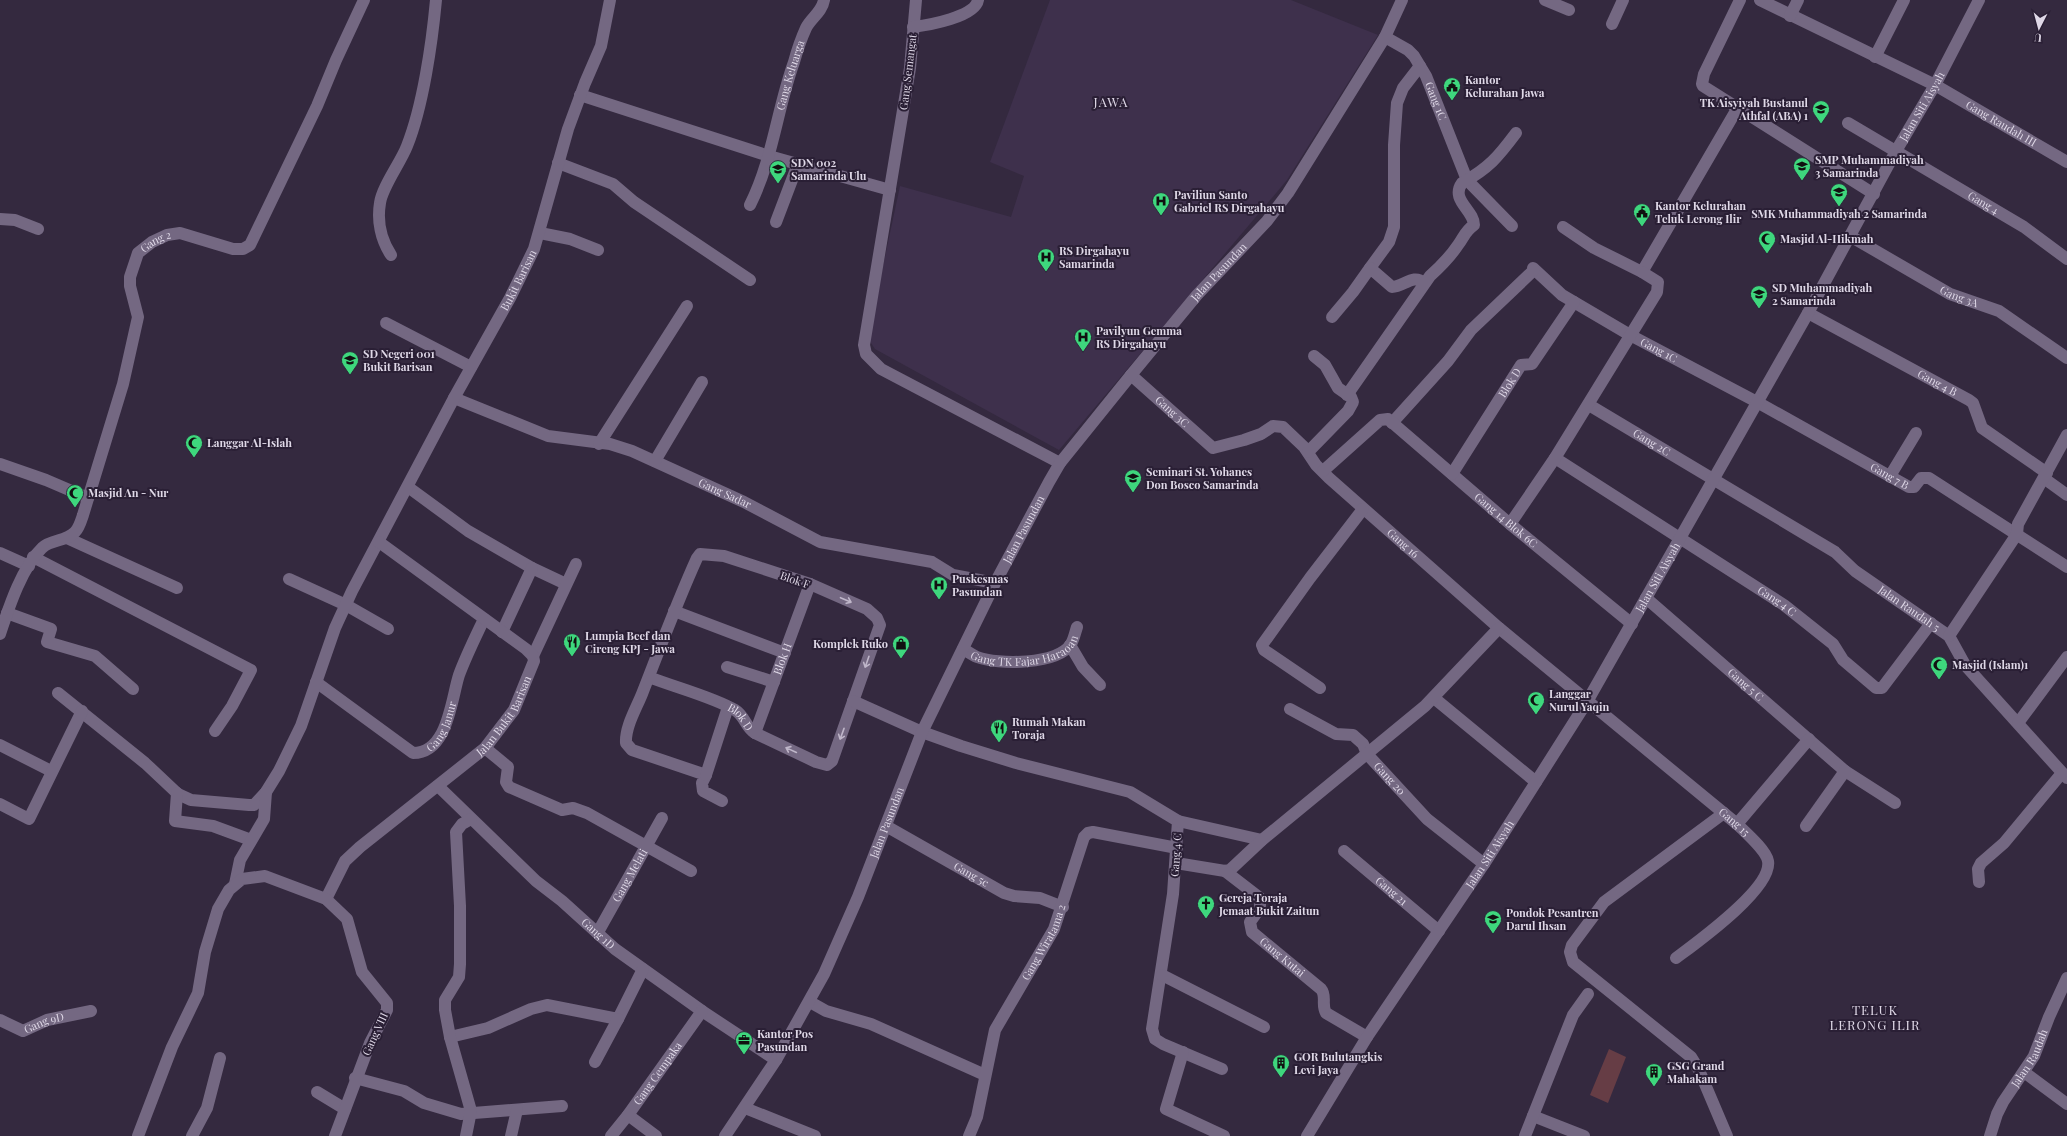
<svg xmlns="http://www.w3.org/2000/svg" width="2067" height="1136" font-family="'Playfair Display',serif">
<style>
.built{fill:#3e304c}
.green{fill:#663d45}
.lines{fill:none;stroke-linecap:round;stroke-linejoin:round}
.minor{stroke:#746882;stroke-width:12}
.oneway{stroke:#bfb6c9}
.labels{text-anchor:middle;stroke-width:4;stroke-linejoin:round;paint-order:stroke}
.street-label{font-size:11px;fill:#dfd8e7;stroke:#2a1f35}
.poi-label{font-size:11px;font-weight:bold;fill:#dfd8e7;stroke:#2a1f35;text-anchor:start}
.quarter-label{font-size:13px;letter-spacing:1px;fill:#dfd8e7;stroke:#2a1f35}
</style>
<rect width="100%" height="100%" fill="#34293f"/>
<path class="built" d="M1050,0H1291L1378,35L1287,180L1059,450L875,349L869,340L870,327L900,186L1011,217L1024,176L990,162Z"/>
<path class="green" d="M1609,1049L1626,1057L1608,1103L1590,1095Z"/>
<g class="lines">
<g class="minor">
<path d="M916,0L910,68L864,345L866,354L881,369L1060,463"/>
<path d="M1545,0L1569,10"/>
<path d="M1740,0L1704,74L1702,84L1703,86L1874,194"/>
<path id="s1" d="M1760,0L1935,85L2067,162"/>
<path d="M1790,16L1798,0"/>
<path d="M1612,24L1623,0"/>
<path d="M913,27C929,25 975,17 978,0"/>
<path id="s2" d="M1385,37L1408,50L1414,56L1426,76L1467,180L1512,226"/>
<path d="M1875,57L1904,0"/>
<path d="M580,95L769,156L890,190"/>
<path id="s3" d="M1848,123L2024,227L2067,259"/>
<path d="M558,163L613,184L634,202L750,280"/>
<path id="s4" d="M750,205C773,159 777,109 794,62C797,51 801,39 806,28C811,18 822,12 824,0"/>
<path d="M0,219L15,220L38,229"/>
<path d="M776,222L798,164"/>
<path d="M1563,227L1594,248L1642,272L1737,109"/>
<path d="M540,233L570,239L598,250"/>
<path id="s5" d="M1850,236L1950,294L1999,311L2067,358"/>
<path d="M391,255C381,240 377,221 380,203C382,187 401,162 407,146C423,106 432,43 436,0"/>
<path d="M1370,268L1389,242L1394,227V145L1397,103L1403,88L1420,66"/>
<path id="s6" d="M1533,268L1562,295L1630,335L1757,402L1909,487H1914L1921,478H1929L2067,567"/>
<path id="s7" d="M1808,313L1969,400L1973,403L1982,428L2047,473"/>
<path d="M1332,317L1353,292L1370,268L1392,287C1404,287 1413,273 1424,283"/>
<path d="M386,323L471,367"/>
<path id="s8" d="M1131,375L1213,448L1244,440L1261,434L1273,426L1283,427L1304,447L1316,465L1329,478L1499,628L1737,824C1745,832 1766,850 1768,861C1773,888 1696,943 1676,958"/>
<path d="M1347,395L1430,276C1440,267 1450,257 1458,245C1464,237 1465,231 1474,225C1474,210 1450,200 1462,183C1489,168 1498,157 1516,133"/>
<path id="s9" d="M454,398L548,436L610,444L632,451L744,502L820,542L932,562L953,575L995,583"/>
<path id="s10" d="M1589,405L1835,552L1855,571L1949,636L1965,665L2067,778"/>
<path d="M1392,423L1448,361L1471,330L1534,270"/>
<path d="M599,444L687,306"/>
<path d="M1308,452L1348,411L1353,402L1351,397L1338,388L1325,365L1314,356"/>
<path id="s11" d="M1555,458L1784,605L1833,644L1843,660L1876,688H1882L1931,623"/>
<path d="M655,461L702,382"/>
<path d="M0,464L46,480L88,498"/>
<path id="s12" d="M1323,471L1380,420L1388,419L1510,524L1632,624"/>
<path id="s13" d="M1452,474L1521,365L1532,364L1574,302"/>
<path d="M1890,476L1916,433"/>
<path d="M2045,479L2067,495"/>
<path d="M408,487L468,531L532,568L566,584"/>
<path d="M1510,524L1555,458L1657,292L1658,282L1642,272"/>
<path d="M67,538L177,588"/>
<path d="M0,553L29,566"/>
<path d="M33,557L251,670L232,706L215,731"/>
<path d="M289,579L346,605L388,629"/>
<path id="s14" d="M1646,598L1845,771L1895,803"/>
<path d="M674,611L785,653"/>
<path d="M7,613L51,629L47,642L95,656L133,689"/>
<path d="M502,632L532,568"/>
<path id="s15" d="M0,634C9,607 22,567 42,548C51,539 66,542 75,532C79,528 81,521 83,515L123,384L138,317L130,286V277L138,253L152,242L167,235L180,233L233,249H243L250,245L317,106L336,60L364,0"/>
<path d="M1949,636L2017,534L2018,524L2067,435"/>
<path d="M1070,645L1083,667L1100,685"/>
<path id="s16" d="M963,649C967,651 972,655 977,657C998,665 1057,665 1071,644C1074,639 1075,633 1077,627"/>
<path d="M533,656L576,564"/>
<path d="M727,667L774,682"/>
<path id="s17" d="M649,677C674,687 713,697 735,710C745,716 746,728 755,733L816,762L827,765L832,761L880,625L877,618L867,609L810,584L724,556L700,554L697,558C677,602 660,648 642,694C636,709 625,727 626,743L632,750L706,775L702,783L703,791L722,801"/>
<path id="s18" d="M316,682L413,753C448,753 451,700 459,675C466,656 475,638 484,619"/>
<path d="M1320,688L1264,650L1262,645L1310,578L1363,509"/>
<path id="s19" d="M58,693L145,763L178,794L191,800L249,805H254L266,792L279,771L301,726L335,628L352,591L454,398L510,298L534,249L568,129L585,83L601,46L610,0"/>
<path d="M1434,698L1536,782"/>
<path d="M853,701L922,732L961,746L1016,763L1130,792L1178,821L1173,894L1152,1029L1155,1039L1163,1044L1222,1069"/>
<path id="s20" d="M1290,709L1336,734L1353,735L1363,744L1367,754L1427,819L1484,864"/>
<path d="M2018,723L2067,657"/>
<path id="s21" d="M755,733L810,584"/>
<path d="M0,745L51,771"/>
<path d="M485,748L508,767L506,782L509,787L562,810L573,808L587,813L691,871"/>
<path d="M706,775L728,707"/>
<path id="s22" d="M438,786L536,881L562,901L615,949L702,1011L776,1060"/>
<path d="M177,793L175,821L213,826L251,840"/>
<path d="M0,804L29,819L82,711"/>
<path d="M1724,813L1604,902L1572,945L1570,952L1573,962L1691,1057L1699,1070L1727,1136"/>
<path d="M1178,821L1262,840"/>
<path d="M1737,824L1809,739"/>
<path id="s23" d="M886,826L1004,893L1014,896L1040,898L1063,907"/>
<path d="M1806,826L1845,771"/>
<path id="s24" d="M1344,851L1439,931"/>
<path d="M1176,863L1225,871L1230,870L1262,840L1425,706L1499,628"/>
<path id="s25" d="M1225,871L1260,898V908L1250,922L1252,932L1321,989C1327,996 1321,1005 1326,1013L1367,1037"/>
<path d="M1979,882L1978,869L1981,863L2004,843L2062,773"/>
<path d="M235,884L240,860L264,819L266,792"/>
<path id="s26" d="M326,899L345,861L360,847L485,748L514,710L534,661L533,656L526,649L379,542"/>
<path id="s27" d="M598,932L662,818"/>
<path d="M1162,975L1264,1027"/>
<path d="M810,1002L826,1011L871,1024L985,1075"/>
<path id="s28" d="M0,1020L23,1031L47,1020L91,1011"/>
<path d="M450,1037L488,1028L531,1009L547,1005L618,1019L643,969"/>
<path d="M1183,1052L1166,1109L1224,1136"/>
<path d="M595,1062L618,1019"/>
<path d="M2024,1072L2067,1104"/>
<path d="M355,1078L404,1091L424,1103L461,1114L562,1106"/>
<path d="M317,1092L345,1109"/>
<path d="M745,1108L815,1136"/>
<path d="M628,1115L656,1136"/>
<path d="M1533,1116L1584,1136"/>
<path d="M138,1136L172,1047L198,993L205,952L218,909L229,890L242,879L265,876L326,899L347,919L362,972L387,1003V1010L370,1043L335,1136"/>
<path d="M192,1136L207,1108L220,1058"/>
<path d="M466,1136L471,1111L450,1037L445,1010V1000L459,977L460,964V906L456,832L462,824L471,819"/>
<path d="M511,1136L517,1110"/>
<path id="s29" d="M611,1136L628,1115L702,1011"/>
<path id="s30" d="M725,1136L776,1060L824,974L858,897L922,732L995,583L1049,482L1060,463L1131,375L1197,295L1267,221L1288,193L1385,37L1402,0"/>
<path id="s31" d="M969,1136L977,1117L995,1030L1054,929L1084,837L1088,833L1093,832L1177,848"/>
<path id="s32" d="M1307,1136L1367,1037L1484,864L1588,700L1808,313L1896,151L1935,85L1979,0"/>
<path d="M1525,1136L1573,1015L1588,994"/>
<path id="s33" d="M1990,1136L1997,1114L2003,1102L2034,1056L2049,1017L2067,978"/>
</g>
</g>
<defs><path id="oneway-shaft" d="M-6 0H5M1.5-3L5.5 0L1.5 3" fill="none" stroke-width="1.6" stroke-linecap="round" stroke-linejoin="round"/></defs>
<g class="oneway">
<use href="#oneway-shaft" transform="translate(846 600) rotate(23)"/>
<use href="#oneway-shaft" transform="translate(867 662) rotate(109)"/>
<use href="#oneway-shaft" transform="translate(842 734) rotate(110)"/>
<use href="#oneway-shaft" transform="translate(791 750) rotate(-155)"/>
</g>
<defs>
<g id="civic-pin" transform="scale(0.9)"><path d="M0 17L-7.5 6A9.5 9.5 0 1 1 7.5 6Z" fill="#3ed77d" stroke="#2a1f35"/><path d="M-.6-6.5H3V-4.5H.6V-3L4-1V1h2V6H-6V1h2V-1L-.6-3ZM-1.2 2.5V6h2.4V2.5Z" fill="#111"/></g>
<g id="school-pin" transform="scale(0.9)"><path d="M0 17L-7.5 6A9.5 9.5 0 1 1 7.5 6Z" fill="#3ed77d" stroke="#2a1f35"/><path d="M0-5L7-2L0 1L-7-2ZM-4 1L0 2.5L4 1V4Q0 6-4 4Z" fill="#111"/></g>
<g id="hospital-pin" transform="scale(0.9)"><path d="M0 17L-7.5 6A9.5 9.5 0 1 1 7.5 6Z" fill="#3ed77d" stroke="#2a1f35"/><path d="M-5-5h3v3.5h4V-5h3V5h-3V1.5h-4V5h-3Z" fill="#111"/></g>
<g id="mosque-pin" transform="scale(0.9)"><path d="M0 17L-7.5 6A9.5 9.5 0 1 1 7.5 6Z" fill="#3ed77d" stroke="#2a1f35"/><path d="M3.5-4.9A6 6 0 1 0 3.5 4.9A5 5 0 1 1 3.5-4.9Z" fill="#111"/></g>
<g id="restaurant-pin" transform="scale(0.9)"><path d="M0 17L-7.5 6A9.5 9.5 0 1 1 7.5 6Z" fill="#3ed77d" stroke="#2a1f35"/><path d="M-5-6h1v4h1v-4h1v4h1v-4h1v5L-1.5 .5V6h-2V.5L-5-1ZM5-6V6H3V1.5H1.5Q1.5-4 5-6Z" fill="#111"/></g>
<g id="shop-pin" transform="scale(0.9)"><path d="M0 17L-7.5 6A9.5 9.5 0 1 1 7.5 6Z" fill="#3ed77d" stroke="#2a1f35"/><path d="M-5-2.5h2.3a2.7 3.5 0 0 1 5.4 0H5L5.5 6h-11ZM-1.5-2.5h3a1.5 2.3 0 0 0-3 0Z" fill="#111"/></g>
<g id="church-pin" transform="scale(0.9)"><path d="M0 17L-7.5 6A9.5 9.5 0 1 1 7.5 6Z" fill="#3ed77d" stroke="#2a1f35"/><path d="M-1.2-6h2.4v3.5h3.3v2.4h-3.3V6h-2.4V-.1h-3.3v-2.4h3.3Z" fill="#111"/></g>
<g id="office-pin" transform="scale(0.9)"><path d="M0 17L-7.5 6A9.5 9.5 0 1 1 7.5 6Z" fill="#3ed77d" stroke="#2a1f35"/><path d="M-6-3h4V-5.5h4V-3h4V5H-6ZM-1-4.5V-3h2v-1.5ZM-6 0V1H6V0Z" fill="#111"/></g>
<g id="building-pin" transform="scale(0.9)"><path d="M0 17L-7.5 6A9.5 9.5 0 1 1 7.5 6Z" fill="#3ed77d" stroke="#2a1f35"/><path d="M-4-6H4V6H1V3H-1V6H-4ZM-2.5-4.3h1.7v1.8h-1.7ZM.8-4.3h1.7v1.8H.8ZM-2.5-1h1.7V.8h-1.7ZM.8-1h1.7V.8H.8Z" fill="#111"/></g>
</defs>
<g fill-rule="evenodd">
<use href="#civic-pin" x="1452" y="86"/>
<use href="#school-pin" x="1821" y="109"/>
<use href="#school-pin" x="1802" y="166"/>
<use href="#school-pin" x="778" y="169"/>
<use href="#school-pin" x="1839" y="192"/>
<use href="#hospital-pin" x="1161" y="201"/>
<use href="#civic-pin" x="1642" y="212"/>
<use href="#mosque-pin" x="1767" y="239"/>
<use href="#hospital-pin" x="1046" y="257"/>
<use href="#school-pin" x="1759" y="294"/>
<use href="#hospital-pin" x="1083" y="337"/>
<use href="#school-pin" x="350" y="360"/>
<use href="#mosque-pin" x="194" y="443"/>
<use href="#school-pin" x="1133" y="478"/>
<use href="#mosque-pin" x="75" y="493"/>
<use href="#hospital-pin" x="939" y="585"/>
<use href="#restaurant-pin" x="572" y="642"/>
<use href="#shop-pin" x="901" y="644"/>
<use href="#mosque-pin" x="1939" y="665"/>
<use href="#mosque-pin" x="1536" y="700"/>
<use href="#restaurant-pin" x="999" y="728"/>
<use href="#church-pin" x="1206" y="904"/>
<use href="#school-pin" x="1493" y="919"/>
<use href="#office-pin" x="744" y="1040"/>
<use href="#building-pin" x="1281" y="1063"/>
<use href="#building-pin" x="1654" y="1072"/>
</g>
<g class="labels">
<g class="street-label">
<text transform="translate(908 72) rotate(-83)" y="4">Gang Semangat</text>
<text dy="4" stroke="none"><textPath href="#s4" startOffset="136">Gang Keluarga</textPath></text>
<text dy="4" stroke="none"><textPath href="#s2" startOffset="85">Gang 1C</textPath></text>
<text dy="4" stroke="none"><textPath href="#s32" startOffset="1200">Jalan Siti Aisyah</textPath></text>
<text dy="4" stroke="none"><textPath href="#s1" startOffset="271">Gang Raudah III</textPath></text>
<text dy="4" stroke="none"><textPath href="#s3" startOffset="157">Gang 4</textPath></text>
<text dy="4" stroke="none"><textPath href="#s15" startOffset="446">Gang 2</textPath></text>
<text dy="4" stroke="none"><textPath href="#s30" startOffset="1002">Jalan Pasundan</textPath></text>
<text dy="4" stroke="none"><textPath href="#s19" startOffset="824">Bukit Barisan</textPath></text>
<text dy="4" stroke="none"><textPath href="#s5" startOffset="125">Gang 3A</textPath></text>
<text dy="4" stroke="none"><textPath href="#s6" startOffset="151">Gang 1C</textPath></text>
<text dy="4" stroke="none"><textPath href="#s13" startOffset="108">Blok D</textPath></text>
<text dy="4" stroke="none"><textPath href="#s7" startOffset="147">Gang 4 B</textPath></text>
<text dy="4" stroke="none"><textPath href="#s8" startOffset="55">Gang 3C</textPath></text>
<text dy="4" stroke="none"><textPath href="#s10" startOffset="73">Gang 2C</textPath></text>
<text dy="4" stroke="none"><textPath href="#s6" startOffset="414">Gang 7 B</textPath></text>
<text dy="4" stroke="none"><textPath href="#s9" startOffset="289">Gang Sadar</textPath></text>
<text dy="4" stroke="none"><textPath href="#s12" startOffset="240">Gang 14 Blok 6C</textPath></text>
<text dy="4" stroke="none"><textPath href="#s30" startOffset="678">Jalan Pasundan</textPath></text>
<text dy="4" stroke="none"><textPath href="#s8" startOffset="352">Gang 16</textPath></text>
<text dy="4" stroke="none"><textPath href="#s32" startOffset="660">Jalan Siti Aisyah</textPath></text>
<text transform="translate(795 580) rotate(19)" y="4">Blok F</text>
<text dy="4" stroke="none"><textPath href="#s11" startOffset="264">Gang 4 C</textPath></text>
<text dy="4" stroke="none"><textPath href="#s10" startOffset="380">Jalan Raudah 5</textPath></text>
<text dy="4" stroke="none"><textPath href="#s16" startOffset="67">Gang TK Fajar Haraoan</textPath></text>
<text dy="4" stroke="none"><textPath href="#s21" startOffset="79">Blok H</textPath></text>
<text dy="4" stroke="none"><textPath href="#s14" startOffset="132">Gang 5 C</textPath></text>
<text dy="4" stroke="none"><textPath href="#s26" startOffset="260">Jalan Bukit Barisan</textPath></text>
<text dy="4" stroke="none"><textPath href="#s17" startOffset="101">Blok D</textPath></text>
<text dy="4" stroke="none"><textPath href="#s18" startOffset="163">Gang Janur</textPath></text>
<text dy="4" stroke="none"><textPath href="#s20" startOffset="127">Gang 20</textPath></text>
<text dy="4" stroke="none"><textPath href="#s8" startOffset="785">Gang 15</textPath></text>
<text dy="4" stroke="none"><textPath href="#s30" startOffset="354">Jalan Pasundan</textPath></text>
<text dy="4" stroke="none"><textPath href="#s32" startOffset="336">Jalan Siti Aisyah</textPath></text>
<text transform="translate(1176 855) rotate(-86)" y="4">Gang 4 C</text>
<text dy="4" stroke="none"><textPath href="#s27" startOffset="65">Gang Melati</textPath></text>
<text dy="4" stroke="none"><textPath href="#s23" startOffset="98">Gang 5c</textPath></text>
<text dy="4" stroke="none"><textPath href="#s24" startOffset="62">Gang 21</textPath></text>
<text dy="4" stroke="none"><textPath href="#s22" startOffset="218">Gang 1D</textPath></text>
<text dy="4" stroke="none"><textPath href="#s31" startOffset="210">Gang Wiratama 2</textPath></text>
<text dy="4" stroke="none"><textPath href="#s25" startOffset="121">Gang Kutai</textPath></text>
<text dy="4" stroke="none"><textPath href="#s28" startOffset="48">Gang 9D</textPath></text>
<text transform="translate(375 1034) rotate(-65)" y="4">Gang VIII</text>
<text dy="4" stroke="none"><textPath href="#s33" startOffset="88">Jalan Raudah</textPath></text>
<text dy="4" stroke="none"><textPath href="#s29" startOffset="78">Gang Cempaka</textPath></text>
</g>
<g class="poi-label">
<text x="1465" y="84">Kantor<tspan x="1465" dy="13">Kelurahan Jawa</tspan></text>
<text x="1808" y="107" text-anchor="end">TK Aisyiyah Bustanul<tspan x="1808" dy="13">Athfal (ABA) 1</tspan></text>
<text x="1815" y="164">SMP Muhammadiyah<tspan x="1815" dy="13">3 Samarinda</tspan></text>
<text x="791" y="167">SDN 002<tspan x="791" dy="13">Samarinda Ulu</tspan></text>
<text x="1174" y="199">Paviliun Santo<tspan x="1174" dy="13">Gabriel RS Dirgahayu</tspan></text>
<text x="1655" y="210">Kantor Kelurahan<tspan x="1655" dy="13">Teluk Lerong Ilir</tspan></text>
<text x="1839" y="218" text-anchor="middle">SMK Muhammadiyah 2 Samarinda</text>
<text x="1780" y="243">Masjid Al-Hikmah</text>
<text x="1059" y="255">RS Dirgahayu<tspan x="1059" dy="13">Samarinda</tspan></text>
<text x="1772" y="292">SD Muhammadiyah<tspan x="1772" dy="13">2 Samarinda</tspan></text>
<text x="1096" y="335">Pavilyun Gemma<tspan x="1096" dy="13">RS Dirgahayu</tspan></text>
<text x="363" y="358">SD Negeri 001<tspan x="363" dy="13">Bukit Barisan</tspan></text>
<text x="207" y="447">Langgar Al-Islah</text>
<text x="1146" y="476">Seminari St. Yohanes<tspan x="1146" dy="13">Don Bosco Samarinda</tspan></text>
<text x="88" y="497">Masjid An - Nur</text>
<text x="952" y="583">Puskesmas<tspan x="952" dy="13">Pasundan</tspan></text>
<text x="585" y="640">Lumpia Beef dan<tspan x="585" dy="13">Cireng KPJ - Jawa</tspan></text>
<text x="888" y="648" text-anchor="end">Komplek Ruko</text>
<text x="1952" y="669">Masjid (Islam)1</text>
<text x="1549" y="698">Langgar<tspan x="1549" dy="13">Nurul Yaqin</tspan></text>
<text x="1012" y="726">Rumah Makan<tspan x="1012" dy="13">Toraja</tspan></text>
<text x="1219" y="902">Gereja Toraja<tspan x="1219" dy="13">Jemaat Bukit Zaitun</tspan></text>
<text x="1506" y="917">Pondok Pesantren<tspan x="1506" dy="13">Darul Ihsan</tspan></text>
<text x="757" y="1038">Kantor Pos<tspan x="757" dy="13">Pasundan</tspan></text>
<text x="1294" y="1061">GOR Bulutangkis<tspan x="1294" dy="13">Levi Jaya</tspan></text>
<text x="1667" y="1070">GSG Grand<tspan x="1667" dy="13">Mahakam</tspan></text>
</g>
<g class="quarter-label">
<text x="1111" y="107">JAWA</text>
<text x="1875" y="1015">TELUK<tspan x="1875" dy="15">LERONG ILIR</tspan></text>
</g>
</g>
<g transform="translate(2039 28) rotate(186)" stroke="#2a1f35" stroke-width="3" paint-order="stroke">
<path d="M0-3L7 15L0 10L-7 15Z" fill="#dfd8e7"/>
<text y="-6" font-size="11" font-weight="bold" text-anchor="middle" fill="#dfd8e7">U</text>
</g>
</svg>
